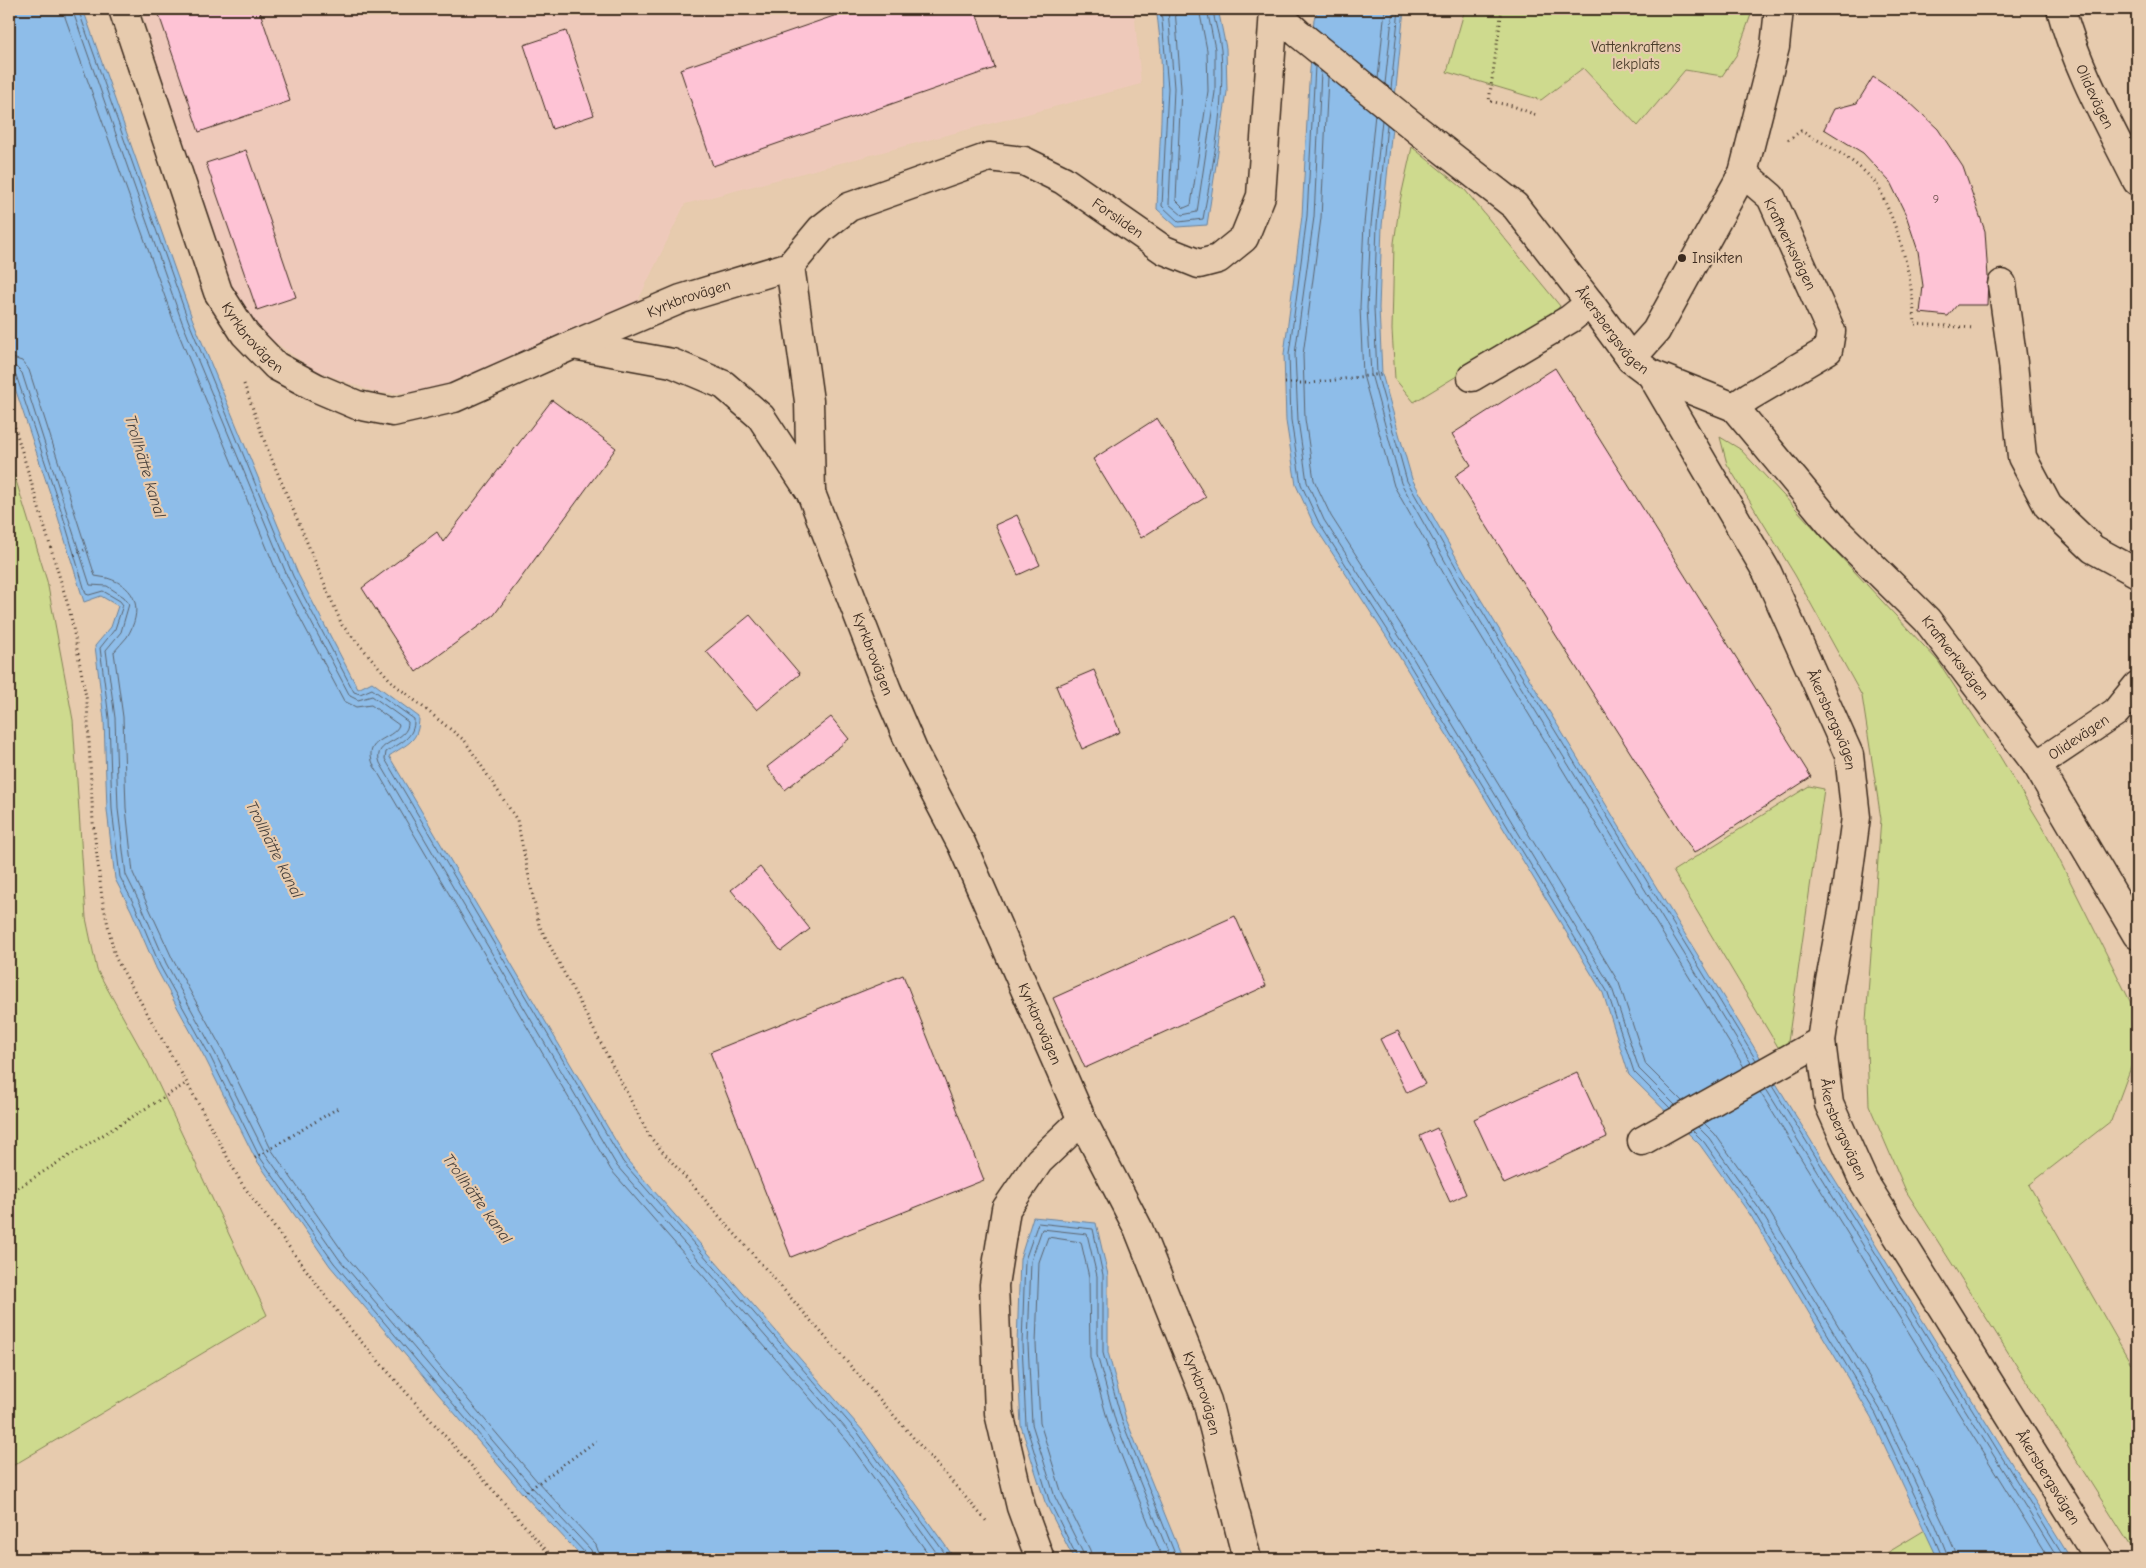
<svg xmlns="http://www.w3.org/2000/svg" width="2146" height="1568" font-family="'Comic Neue',sans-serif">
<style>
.built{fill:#eec9ba}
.green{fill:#ceda8e;stroke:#848256}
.water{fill:#8ebde9;stroke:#6d8298}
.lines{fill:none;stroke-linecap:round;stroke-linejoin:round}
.shore{stroke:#5c656f;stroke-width:1}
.building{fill:#fec3d5;stroke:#3b2a1e}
.minor-casing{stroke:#3b2a1e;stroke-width:31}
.path{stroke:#3b2a1e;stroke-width:3;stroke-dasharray:1 4;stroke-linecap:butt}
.minor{stroke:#e7cbae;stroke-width:28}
.poi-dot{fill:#3b2a1e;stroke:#e7cbae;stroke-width:2}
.labels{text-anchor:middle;stroke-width:4.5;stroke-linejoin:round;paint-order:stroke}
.number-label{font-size:12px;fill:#6c504c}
.park-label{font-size:15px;fill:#4a3c29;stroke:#e7cbae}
.street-label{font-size:15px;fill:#3b2a1e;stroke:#e7cbae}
.poi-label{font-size:15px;fill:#3b2a1e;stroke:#e7cbae;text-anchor:start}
.water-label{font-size:16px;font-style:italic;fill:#47403c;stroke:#e7cbae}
</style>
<rect width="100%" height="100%" fill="#e7cbae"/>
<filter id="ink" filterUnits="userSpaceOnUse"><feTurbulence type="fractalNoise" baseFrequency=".02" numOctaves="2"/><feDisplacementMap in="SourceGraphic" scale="10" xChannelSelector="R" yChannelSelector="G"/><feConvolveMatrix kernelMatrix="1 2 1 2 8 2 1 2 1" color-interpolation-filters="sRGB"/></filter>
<g filter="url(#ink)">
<path class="built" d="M141,9H1134L1141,84L685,204L633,311L428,392L377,393L314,370L255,328L228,282L183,150Z"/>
<path class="green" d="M1465,9H1753L1737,54L1722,76L1685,70L1638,126L1583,68L1541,100L1447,72Z
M1412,147L1465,190L1560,306L1549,320L1414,402L1395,379L1392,330L1394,243L1400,201Z
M1720,437L1740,449L1938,661L1999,755L2045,831L2137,1015V1051L2111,1121L2029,1185L2137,1374V1556L1906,1191L1869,1105L1866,1021L1881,819L1862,696L1795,575L1727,464Z
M9,458L47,581L73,720L86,918L97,970L148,1062L267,1315L9,1468Z
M1809,786L1824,789L1789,1035L1787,1048L1778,1047L1673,871Z
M1925,1530L1938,1559H1877Z"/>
<path class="water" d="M9,9H83L192,318L298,574L358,689L372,682L419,717C419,742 408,743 389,756L627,1160L863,1431L955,1559H584L523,1494L330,1266L255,1158L205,1058L156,968L131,910L115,879L107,810L104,719L95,646L111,627L118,606L101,596L84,602L57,514L9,370Z
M1156,9H1218L1226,48L1227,92L1207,225L1177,227L1157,209C1159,143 1167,75 1156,9Z
M1318,9H1404L1382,226L1379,308L1382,374L1412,479L1469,580L1824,1162L2071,1559H1938L1871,1417L1751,1216L1700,1145L1629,1075L1603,993L1399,656L1314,525L1296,485L1286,421L1284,354L1302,216L1309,83L1314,19Z
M1033,1217L1096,1223L1108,1275V1352L1126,1419L1183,1559H1074L1045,1502L1021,1426L1017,1344L1020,1259Z"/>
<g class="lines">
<path class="shore" d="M64,9L65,17L175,325L281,582L344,701L356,707L371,705L399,725C393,741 361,738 374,766L611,1170L848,1442L932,1559
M72,9L182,322L288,578L350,696L358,700L372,696L408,722C409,743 371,740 380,763L617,1166L854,1438L941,1559
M78,9L188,320L293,576L354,692L360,694L372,689L414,719C415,738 400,743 386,752L385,759L623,1162L859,1434L949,1559
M1161,9L1168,88L1162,206L1179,222L1203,219C1213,164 1225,106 1221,50C1220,36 1214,23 1213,9
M1168,9L1174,88L1169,204L1182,215L1197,212L1215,92V49L1207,9
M1175,9L1181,88L1176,200L1184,208L1191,205L1208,91L1207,50L1199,9
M1315,66L1307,216L1289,354L1291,420L1301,484L1319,523L1403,654L1607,991L1634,1072L1670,1108
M1321,71L1314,217L1295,354L1298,420L1307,482L1324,520L1408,650L1612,988L1639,1069L1675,1105
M1328,77L1321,218L1303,355L1305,419L1314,480L1331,516L1415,647L1619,983L1646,1065L1682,1101
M1378,79L1385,9
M1385,84L1393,9
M1391,89L1399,9
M1375,114L1364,224L1360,307L1363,375L1394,486L1453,590L1744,1067
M1382,120L1371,225L1367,308L1371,374L1401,483L1459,586L1751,1063
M1387,125L1377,225L1374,308L1377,374L1407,481L1465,583L1756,1060
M9,357L22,361L29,370L95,576C99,577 103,577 107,578C138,587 143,611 127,637C123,642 118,647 114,652L123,717L126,808L133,873L173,960L222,1049L271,1149L345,1255L537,1481L596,1545L601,1559
M9,365L16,367L22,373L90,585L107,586L124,597L129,604L121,632L106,650L115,718L118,809L126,875L141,905L166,963L215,1053L265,1153L339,1259L531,1486L591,1550L594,1559
M9,371L13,372L16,375L62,513L86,594L89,595L103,591L120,601L123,605L115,629L100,648L109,718L112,809L120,877L136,908L160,966L210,1056L259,1156L334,1263L526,1490L586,1554L587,1559
M1772,1086L2065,1559
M1766,1089L2058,1559
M1760,1092L2049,1559
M1704,1123L1715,1134L1766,1206L1888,1408L1943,1523L1955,1551L1956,1559
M1698,1127L1709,1138L1760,1210L1881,1411L1936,1526L1949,1559
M1692,1130L1704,1142L1755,1214L1876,1414L1930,1528L1943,1559
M1078,1559L1049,1500L1026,1425L1022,1344L1025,1260L1038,1223L1093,1229L1103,1275V1353L1122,1421L1177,1559
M1084,1559L1083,1553L1055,1497L1032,1424L1028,1344L1031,1261L1042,1229L1087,1234L1097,1276V1355L1116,1423L1171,1559
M1092,1559L1090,1550L1062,1494L1040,1423L1036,1344L1039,1262L1048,1237L1081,1242L1089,1277L1090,1357L1109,1425L1163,1559"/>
</g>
<path class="building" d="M157,9H259L290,101L199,132Z
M854,9H975L995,68L713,166L680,69Z
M566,31L594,115L552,129L524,45Z
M1873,77L1906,99L1938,129L1963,167L1985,231L1988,277L1987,305H1957L1948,316L1920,313L1923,286L1918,251L1906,215L1890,182L1863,153L1824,129L1834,109L1857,103Z
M246,150L296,297L257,310L206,163Z
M1555,368L1811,777L1694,853L1455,476L1471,465L1452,434Z
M552,400L616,448L494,615L416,672L362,588L437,532L443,542Z
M1157,418L1206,497L1141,538L1093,459Z
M1017,515L1040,565L1018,575L995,525Z
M750,615L800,674L757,710L706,651Z
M1094,670L1120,732L1082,749L1056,686Z
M831,717L849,739L785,790L767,767Z
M760,867L810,929L781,951L731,890Z
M1235,916L1266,986L1085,1068L1053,998Z
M903,975L984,1180L791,1257L710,1052Z
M1398,1031L1425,1084L1407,1093L1380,1039Z
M1577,1072L1607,1137L1504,1184L1474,1119Z
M1437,1128L1466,1194L1450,1202L1420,1136Z"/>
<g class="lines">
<g class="minor-casing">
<g id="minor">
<path id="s1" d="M123,9L218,292L245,334L276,366L317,388L357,405L393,412L454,398L573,345L672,363L724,385L761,417L811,493L887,690L915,755L962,845L1082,1120L1138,1228L1207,1401L1247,1559"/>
<path id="s2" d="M1272,9L1298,33L1419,131L1515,206L1590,303L1631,359L1651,374L1767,572L1849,755L1856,817L1844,906L1830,981L1821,1041L1829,1104L1864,1182L2099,1559"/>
<path id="s3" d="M2061,9C2077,69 2109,125 2137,181"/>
<path id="s4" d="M790,266L821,229L849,207L989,157L1024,161L1063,180L1164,250L1199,264L1218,259L1244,238L1261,196L1274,10"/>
<path d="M2002,284L2013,363L2022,457L2048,506L2093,549L2137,573"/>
<path id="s5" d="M573,345L681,299L790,266L809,401L811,493"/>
<path d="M1631,359L1656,331L1743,173L1775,47L1779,9"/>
<path id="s6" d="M1651,374L1734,407L1836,530L1927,620L2037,765L2137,935"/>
<path d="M1472,377L1570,319L1590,303"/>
<path d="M1734,407L1750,396L1828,350L1831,331L1771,197L1743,173"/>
<path id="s7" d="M2037,765L2116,712L2137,686"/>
<path d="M1642,1141L1821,1041"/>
<path d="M1040,1559L1021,1507L999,1413L994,1285L1006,1209L1039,1161L1082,1120"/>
</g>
</g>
<path class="path" d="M1502,9L1489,101L1513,106L1536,115
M1788,140L1801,131C1827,145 1854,159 1874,181C1879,186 1882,195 1885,202C1903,241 1912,281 1915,324L1975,328
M1285,383H1312L1382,374
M244,384L267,448L342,625L393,683L465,741L517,820L539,925L650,1137L988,1523
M9,408L70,612L87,702L93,822L102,898L115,957L187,1083L242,1184L351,1330L554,1559
M70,557L84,550
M255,1158L338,1108
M9,1193L187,1083
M523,1494L596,1441
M9,1550L18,1559"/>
<use href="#minor" class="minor"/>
</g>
</g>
<circle class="poi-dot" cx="1682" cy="258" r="5"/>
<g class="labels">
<g class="number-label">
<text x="1936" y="203">9</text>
</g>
<g class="park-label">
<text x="1636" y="52">Vattenkraftens<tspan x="1636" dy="17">lekplats</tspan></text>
</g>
<g class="street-label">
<text dy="5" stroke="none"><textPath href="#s3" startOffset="94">Olidevägen</textPath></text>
<text dy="5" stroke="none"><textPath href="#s4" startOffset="378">Forsliden</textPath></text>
<text transform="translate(1790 244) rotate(64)" y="5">Kraftverksvägen</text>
<text dy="5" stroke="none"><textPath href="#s5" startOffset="125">Kyrkbrovägen</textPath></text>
<text dy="5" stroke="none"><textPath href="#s2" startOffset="471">Åkersbergsvägen</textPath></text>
<text dy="5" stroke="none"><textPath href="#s1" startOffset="356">Kyrkbrovägen</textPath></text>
<text dy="5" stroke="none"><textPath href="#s1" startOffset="1182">Kyrkbrovägen</textPath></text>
<text dy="5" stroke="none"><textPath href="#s6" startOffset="424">Kraftverksvägen</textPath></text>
<text dy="5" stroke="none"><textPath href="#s2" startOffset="921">Åkersbergsvägen</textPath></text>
<text dy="5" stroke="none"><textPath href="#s7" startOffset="50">Olidevägen</textPath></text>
<text dy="5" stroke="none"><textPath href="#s1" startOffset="1588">Kyrkbrovägen</textPath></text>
<text dy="5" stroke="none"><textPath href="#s2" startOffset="1341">Åkersbergsvägen</textPath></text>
<text dy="5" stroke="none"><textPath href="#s1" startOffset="1992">Kyrkbrovägen</textPath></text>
<text dy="5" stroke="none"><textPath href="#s2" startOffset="1746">Åkersbergsvägen</textPath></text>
</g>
<g class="poi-label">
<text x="1692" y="263">Insikten</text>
</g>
<g class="water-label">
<text transform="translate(146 466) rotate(73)" y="6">Trollhätte kanal</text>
<text transform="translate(275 849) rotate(63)" y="6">Trollhätte kanal</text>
<text transform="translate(478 1198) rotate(54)" y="6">Trollhätte kanal</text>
</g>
</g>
<rect width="2146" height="1568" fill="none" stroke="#e7cbae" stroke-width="30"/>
<rect x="15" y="15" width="2116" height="1538" fill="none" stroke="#3b2a1e" stroke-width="2" filter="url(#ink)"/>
</svg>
